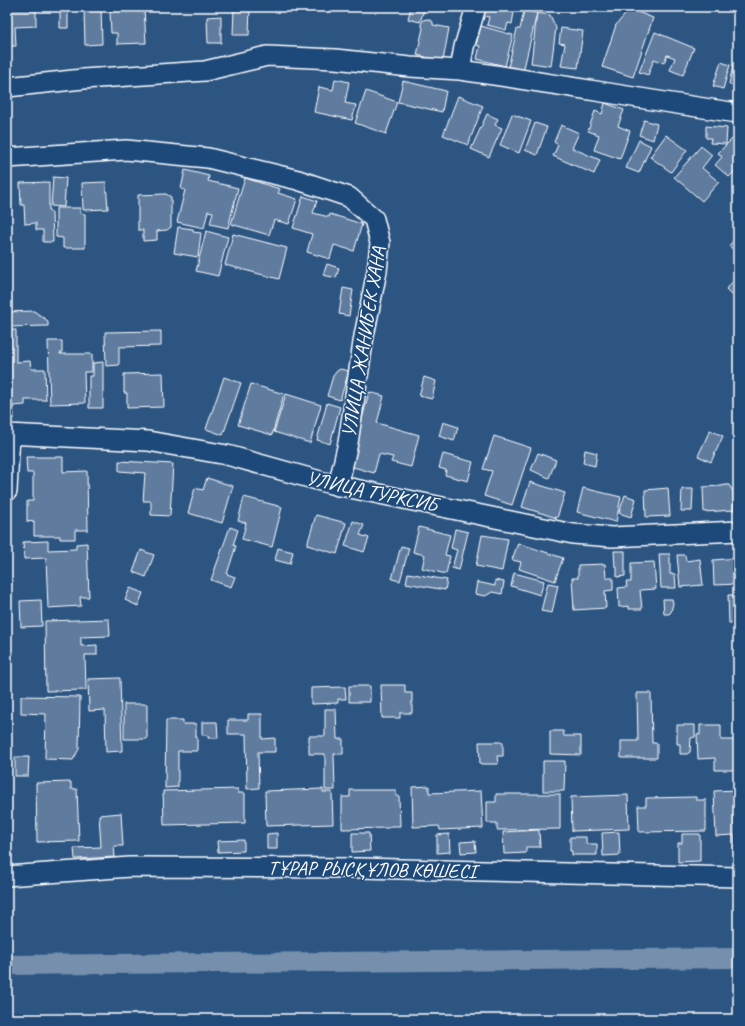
<svg xmlns="http://www.w3.org/2000/svg" width="745" height="1026" font-family="Caveat,sans-serif">
<style>
.lines{fill:none;stroke-linecap:round;stroke-linejoin:round}
.canal{stroke:#748fad;stroke-width:20}
.building{fill:#5e7c9f;stroke:#fff}
.minor-casing{stroke:#fff;stroke-width:22}
.minor{stroke:#1f4a7a;stroke-width:19}
.labels{text-anchor:middle;stroke-width:3;stroke-linejoin:round;paint-order:stroke}
.street-label{font-size:20px;fill:#fff;stroke:#1f4a7a}
</style>
<rect width="100%" height="100%" fill="#2c5582"/>
<filter id="ink" filterUnits="userSpaceOnUse"><feTurbulence type="fractalNoise" baseFrequency=".025" numOctaves="2"/><feDisplacementMap in="SourceGraphic" scale="8" xChannelSelector="R" yChannelSelector="G"/><feConvolveMatrix kernelMatrix="1 2 1 2 8 2 1 2 1" color-interpolation-filters="sRGB"/></filter>
<g filter="url(#ink)">
<g class="lines">
<path class="canal" d="M7,965L738,958"/>
</g>
<path class="building" d="M7,7H36V26L15,27L16,46H7Z
M60,7H68V28H60Z
M84,7H101L102,44L85,45Z
M113,7H144L146,43L117,44V33H111L110,12H113Z
M234,7H250L249,35H233Z
M411,7H425L420,22L408,19Z
M483,7H494L514,12L512,24L508,23L506,30L487,25L489,17L481,15Z
M630,9L653,18L633,77L602,67L616,25Z
M524,11L537,13L523,72L508,68L517,29H520Z
M537,13L550,15L556,28L551,66L531,63Z
M221,16V43H208L207,17Z
M427,19L430,20L433,22V25L449,28L443,61L417,55L423,28L421,24L423,20Z
M481,26L513,35L505,66L477,59L480,46L476,45Z
M561,28L583,31L578,68L561,66L565,44L559,43Z
M655,32L694,48L683,75L670,70L675,58L667,55L664,63L654,59L648,75L639,72Z
M721,62L730,65L723,89L713,86Z
M733,65L738,66V87L729,84Z
M335,79L349,82L345,103L356,105L352,120L314,112L319,87L333,90Z
M403,81L446,91L442,112L398,102Z
M366,91L397,102L386,134L355,123Z
M458,96L483,106L468,145L443,135Z
M605,103L624,110L618,126L630,131L620,159L594,150L599,135L588,131L595,111L602,114Z
M487,114L498,119L495,125L502,128L489,157L471,149Z
M512,114L531,121L519,153L500,145Z
M644,120L657,124L653,140L639,135Z
M535,123L547,127L537,155L525,150Z
M561,125L579,133L572,148L600,160L594,174L553,156L558,145L554,142Z
M706,126L727,128L726,144L710,143L711,138H706Z
M666,135L687,150L671,172L650,157Z
M735,136L738,139V168L729,177L715,165L722,157L718,153Z
M639,140L651,146L639,173L626,168Z
M701,146L712,155L702,168L719,182L702,201L674,177Z
M185,170L209,176L208,181L238,188L228,228L210,224L213,212L208,211L204,228L177,222L185,190L181,189Z
M7,176H8L9,198H7Z
M53,177L66,178L64,207L51,206Z
M245,178L280,189L278,193L297,199L289,224L274,220L269,235L231,224Z
M49,182V212H52L53,242H43V230H36V223L25,224L24,205H21L20,183Z
M106,182L108,209L83,210L82,183Z
M166,194L171,197V227L167,230L157,231V240L143,241V230H138V195Z
M303,196L317,201L313,213L329,217L330,214L362,224L354,251L334,245L330,259L307,252L312,234L293,228Z
M56,208H80V213L85,214V248H63V238L56,237Z
M178,227L193,229V232L201,233L198,257L174,253Z
M206,231L228,237L218,276L196,271Z
M233,234L287,248L279,279L225,265Z
M738,235V253L729,246Z
M327,264L339,268L336,278L323,275Z
M738,276V301L726,289Z
M343,288L353,290L349,316L339,314Z
M34,311L48,321V326L7,327V312Z
M7,330H16V362L30,361L31,369H45L46,400H25V405L13,406L14,418H7Z
M161,331V346L119,347V365L106,366L105,332Z
M48,341H62V353H60V354H92V372H84L85,403L50,404Z
M103,362V408H89V376H93V363Z
M340,369L349,371L340,400L327,396L333,376L337,371Z
M163,373L164,407L127,408V393H124V374Z
M224,377L241,383L223,435L206,429Z
M424,377L436,381L432,399L419,396Z
M251,384L284,394L272,435L238,425Z
M369,392L384,396L377,423L419,435L411,467L391,462L393,457L379,454L374,473L350,466Z
M286,394L321,405L310,443L274,432Z
M327,403L340,407L330,444L317,440Z
M443,422L458,427L454,441L439,436Z
M710,430L723,436L711,462L698,456Z
M494,436L531,448L512,505L484,496L492,471L483,469Z
M585,450L597,453L595,466L583,463Z
M538,453L556,460L549,478L531,470Z
M443,454L473,462L468,481L445,475L446,470L439,468Z
M26,457H63V472L87,471L88,530H75V539H60V536H34V521L27,522V501H33V473H27Z
M119,461L173,464L170,516L151,515V501H143L145,473L119,471Z
M207,478L233,486L222,523L188,513L195,488L203,490Z
M530,482L565,493L557,518L522,507Z
M726,485H729L733,491L734,510L704,512L703,487L721,486Z
M583,488L621,497L616,522L577,512Z
M668,488L670,516L646,517L645,490Z
M682,489H693L692,511H681Z
M625,495L636,499L631,517L619,513Z
M244,497L282,507L272,547L242,539L246,523L238,521Z
M316,515L346,523L337,554L307,545Z
M353,521L364,525L360,535L369,538L364,552L345,546Z
M230,527L238,530L233,545L236,546L227,574L235,577L231,587L211,580Z
M419,527L450,535L445,555L450,556L446,574L422,568L425,555L413,552Z
M455,529L468,532L459,570L452,568L457,550L451,548Z
M482,535L508,539L502,571L476,566Z
M48,541V550L76,549V544L87,543L89,597H80L81,606L48,608L46,558L24,559L23,542Z
M518,543L563,558L555,581L519,569L521,562L512,560Z
M401,546L409,548L400,581L392,579Z
M278,548L293,552L290,564L275,560Z
M141,550L154,555L146,577L133,572Z
M614,551H625V576L617,577V567H615Z
M659,554H670V574H675L676,588H661Z
M677,555H685L686,561L700,559L703,585L680,587Z
M738,558V584L714,585L713,560Z
M654,562L656,589L640,590L642,609H629V606L619,607L618,588L627,587L626,582H631V563Z
M605,564L606,578H613V590L605,591L606,608L574,610L572,578H578V565Z
M408,573L447,580L445,590L406,583Z
M514,573L544,581L540,595L511,586Z
M495,580L504,582L502,594L492,592L489,594L485,596L475,594L477,582L495,586Z
M548,583L558,585L552,613L541,611Z
M735,586H738V623H729L728,595H735Z
M130,588L143,593L138,606L125,600Z
M663,599H672L673,603L671,612L669,614H664Z
M41,600L42,626L21,627L20,601Z
M109,619L110,636L81,637V646L97,645V655H85L86,690L46,691L45,621Z
M120,678L122,751L106,752L105,710L89,711L88,679Z
M381,685H405V693H412V713H400V718H382Z
M349,686H370V702H349Z
M345,687L346,699H338V703L311,704V688Z
M637,693H651L652,743H657V758H621V741H638Z
M21,696L80,697L79,749L73,760L45,759L46,714L21,713Z
M124,704H147V739H124Z
M325,709H336L337,739H343V754H334L335,790H325V754H309V736H325Z
M248,714H262V739L275,738V752H258L259,788L247,789L246,734H228V720H248Z
M166,720H183V724H196V737H197V751H178V787L165,788Z
M202,722H217L218,738H208V735H202Z
M677,725H695V737L691,738L690,752L687,754H680V744H677Z
M700,725H721V740H736V770H715V758L698,759L697,734L700,735Z
M550,731H563L564,736H581V755L550,754Z
M479,742H503V756H497L498,764H480Z
M15,757H29L28,776H15Z
M543,761H565L564,791H543Z
M71,782V789H77L79,841L37,842L36,783Z
M429,786V793L481,791L483,828L440,830L439,826L413,827L412,787Z
M238,789V793H245V823L164,825L163,791Z
M323,789V792H332L333,824L266,826L265,791Z
M350,790H396V796H399L400,826H391L388,828L342,829V797H350Z
M738,790V862H735L734,835L716,836L714,791Z
M496,794H560V829L497,830V823H487V802H496Z
M628,795L629,829L572,831L571,797Z
M696,797V800H706V831L639,832L638,806H646V798Z
M121,813L123,846H114L115,857L75,859L74,848L101,847L99,815Z
M539,830L540,847H526V853L504,854L503,832Z
M619,832L620,855L603,856L602,833Z
M277,833V849H267V834Z
M352,833H369L370,851L352,852Z
M449,834L450,852L437,853V835Z
M682,834H700V861L678,862V843H682Z
M570,837H586V844H597V855H572V851H570Z
M244,840V851L218,852L217,841Z
M475,841L476,852L461,853L460,842Z"/>
<g class="lines">
<g class="minor-casing">
<path id="minor" d="M460,70C553,83 645,100 738,113
M7,87L83,79L205,71L267,56L335,59L410,67L460,70L464,47L476,7
M7,158L126,150L208,158L298,180L349,197L374,219L380,243L377,271L364,336L348,443L338,486
M7,434L148,441L227,455L331,484L573,534L612,537L738,531
M7,491L10,434
M7,876L130,867L359,868L738,877"/>
</g>
<use href="#minor" class="minor"/>
</g>
</g>
<g class="labels">
<g class="street-label">
<text transform="translate(363 342) rotate(-81)" y="7">УЛИЦА ЖАНИБЕК ХАНА</text>
<text transform="translate(372 491) rotate(12)" y="7">УЛИЦА ТУРКСИБ</text>
<text transform="translate(372 869) rotate(1)" y="7">ТҰРАР РЫСҚҰЛОВ КӨШЕСІ</text>
</g>
</g>
<rect width="745" height="1026" fill="none" stroke="#1f4a7a" stroke-width="24"/>
<rect x="12" y="12" width="721" height="1002" fill="none" stroke="#fff" stroke-width="1.5" filter="url(#ink)"/>
</svg>
